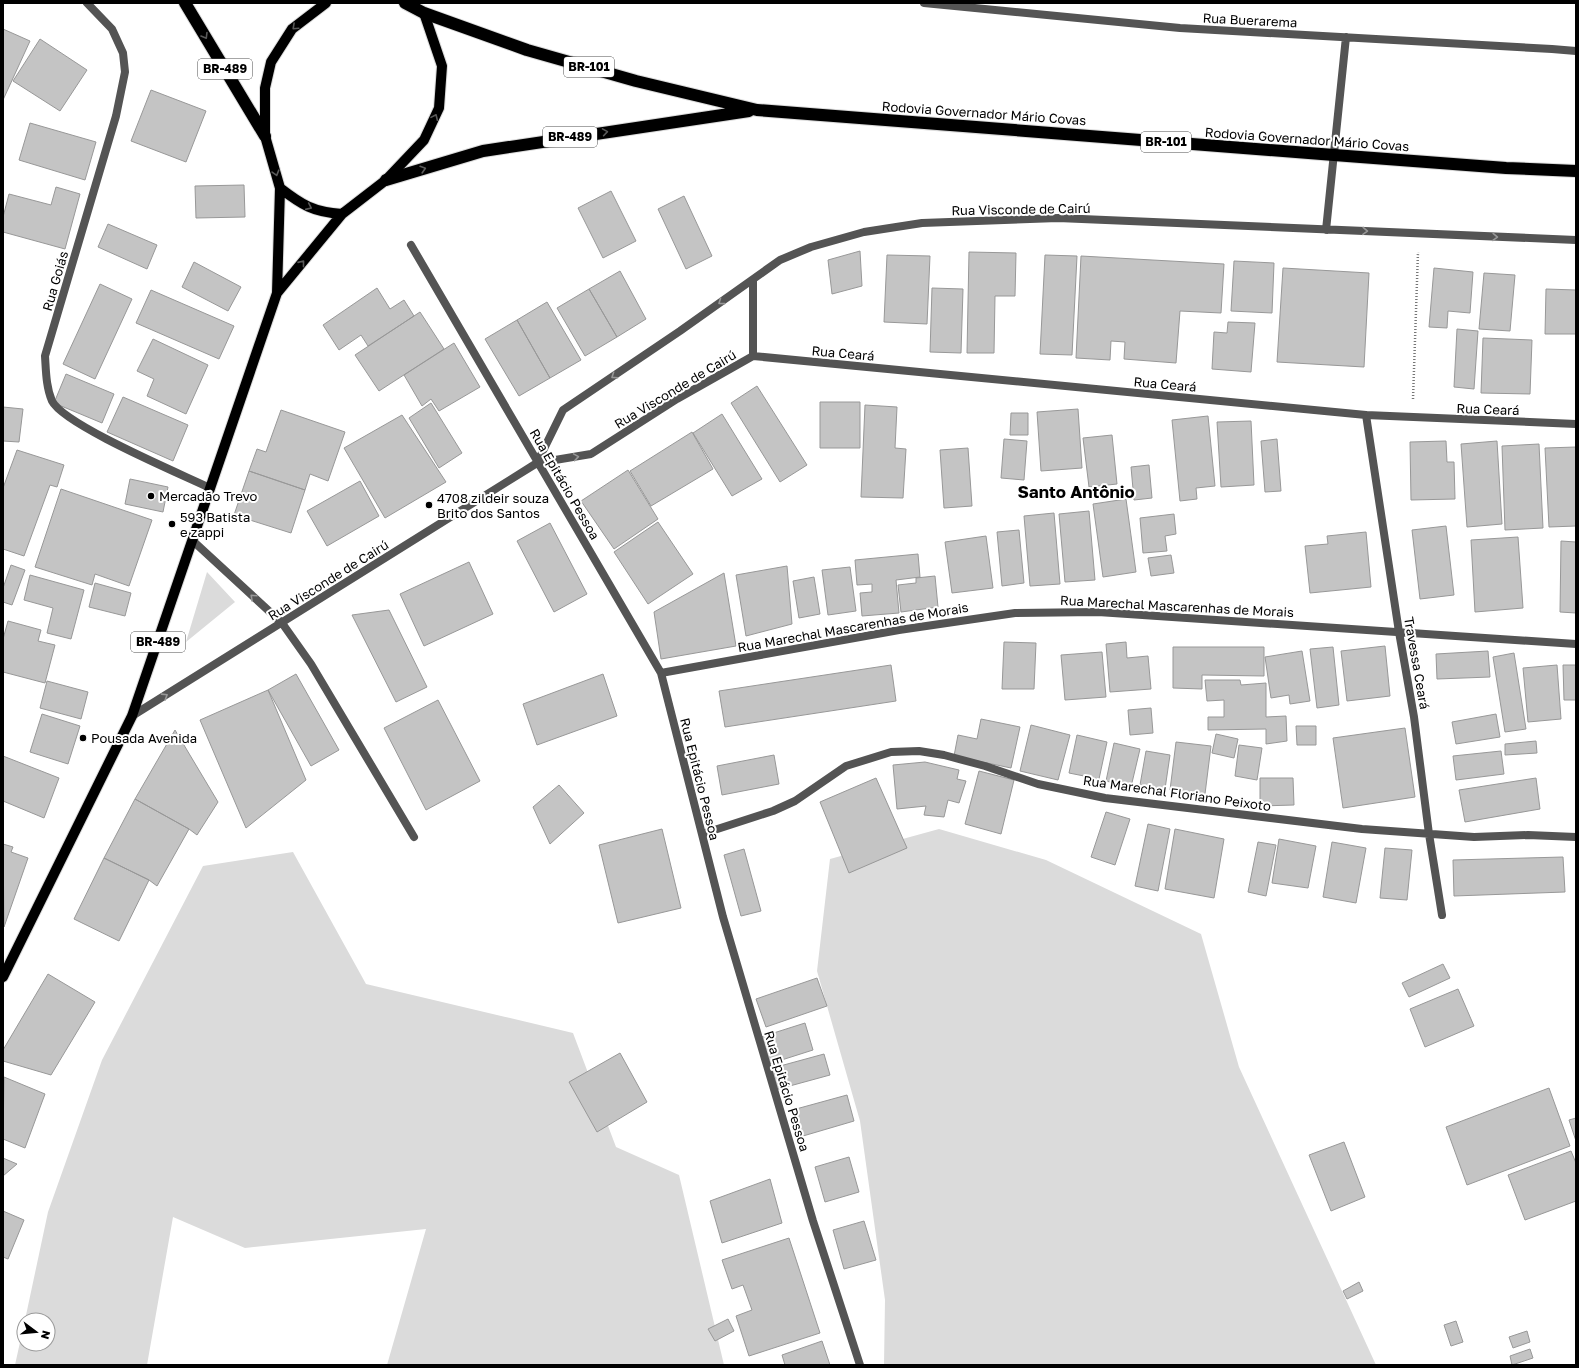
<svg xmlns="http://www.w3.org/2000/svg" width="1579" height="1368" font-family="'Golos Text',sans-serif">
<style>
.green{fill:#dbdbdb}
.building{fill:#c4c4c4;stroke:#989898}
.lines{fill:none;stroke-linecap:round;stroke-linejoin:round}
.primary-casing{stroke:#dbdbdb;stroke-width:12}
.highway-casing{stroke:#dbdbdb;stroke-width:14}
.path{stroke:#767676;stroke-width:2.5;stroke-dasharray:1 2;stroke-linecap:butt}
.street{stroke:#545454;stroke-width:8}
.primary{stroke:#000;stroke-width:10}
.highway{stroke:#000;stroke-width:12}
.oneway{stroke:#595959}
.oneway2{stroke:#989898}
.poi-dot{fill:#000;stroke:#fff;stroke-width:1.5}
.labels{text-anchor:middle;stroke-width:4;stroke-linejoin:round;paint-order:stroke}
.shield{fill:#fff;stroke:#4c4c4c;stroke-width:1}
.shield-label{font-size:12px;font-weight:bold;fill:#000}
.street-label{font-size:13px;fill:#000;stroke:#fff}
.poi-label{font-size:13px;fill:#000;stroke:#fff;text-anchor:start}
.district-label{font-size:17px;font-weight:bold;fill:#000;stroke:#fff}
</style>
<rect width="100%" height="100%" fill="#fff"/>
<path class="green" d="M207,572L235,602L186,642Z
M939,829L1046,860L1201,934L1239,1067L1376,1365H884L885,1300L860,1121L817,971L830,859Z
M293,852L366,984L573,1033L616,1147L679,1175L724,1365H387L426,1229L245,1248L173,1217L147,1365H15L24,1324V1344H48V1320H25L48,1212L102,1060L203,866Z"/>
<path class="building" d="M3,29L30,41L3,100Z
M40,39L87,70L60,111L13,81Z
M151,90L206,111L186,162L131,141Z
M30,123L96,142L85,180L19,160Z
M244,185L245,217L196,218L195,186Z
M56,187L80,194L65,249L3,232V217L9,194L51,205Z
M611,191L636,241L603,258L578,208Z
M684,196L712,256L686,269L658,209Z
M108,224L157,245L147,269L98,247Z
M860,251L862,286L832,294L828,260Z
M969,252L1016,253L1015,296H995L994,353H967Z
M887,255L930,256L927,324L884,322Z
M1045,255L1077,256L1072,355L1040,354Z
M1081,256L1224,264L1221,313L1180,311L1176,363L1124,359L1125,342L1111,341L1110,360L1076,358Z
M1234,261L1274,263L1272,313L1231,311Z
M194,262L241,287L228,311L182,287Z
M1283,268L1369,273L1364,367L1277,362Z
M1434,268L1473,272L1470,313L1448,311L1447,328L1429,327Z
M620,271L646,319L617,337L589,289Z
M1484,273L1515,275L1510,331L1479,329Z
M100,284L132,299L95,379L63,364Z
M377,288L390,309L404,300L414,316L368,346L361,335L339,350L323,325Z
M932,288L963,289L961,353L930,352Z
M589,289L617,337L585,356L557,308Z
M1546,289L1576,290V334H1545Z
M151,290L234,326L219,359L136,323Z
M547,302L581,360L550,378L517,320Z
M420,312L444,349L379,391L355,355Z
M517,320L550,378L519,396L485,339Z
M1228,322L1255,323L1251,372L1212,369L1214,332L1227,333Z
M1457,329L1478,331L1474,389L1454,387Z
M1483,338L1532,340L1530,394L1481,393Z
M153,339L208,365L186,414L147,396L154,379L137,371Z
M454,343L480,387L439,411L431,399L422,406L404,375Z
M66,374L114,394L102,423L54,403Z
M757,386L807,465L780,482L731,403Z
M123,397L188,425L173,461L107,432Z
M820,402H860V448H820Z
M431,403L462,453L439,468L409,418Z
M865,405L897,407L895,448L906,449L903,498L861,497Z
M3,407L23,409L19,442L3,441Z
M1078,409L1082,468L1041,471L1037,412Z
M281,410L345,432L328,481L310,474L305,490L249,471L257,449L266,452Z
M1011,413H1028V435H1010Z
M722,414L762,479L732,496L693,433Z
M402,415L446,482L385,518L344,448Z
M1208,416L1215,486L1196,488L1197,499L1180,501L1172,420Z
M1251,421L1254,485L1221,487L1217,422Z
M692,432L713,469L651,506L630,471Z
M1112,435L1117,484L1089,487L1083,438Z
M1004,439L1027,441L1024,480L1001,478Z
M1277,439L1281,491L1265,492L1261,441Z
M1446,441L1447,462H1454L1455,499L1411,500L1410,442Z
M1497,441L1502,524L1467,527L1461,444Z
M1539,444L1543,528L1505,530L1502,446Z
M1576,447V526L1549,527L1545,448Z
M968,448L972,506L944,508L940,450Z
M17,450L64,465L57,487L50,485L24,556L3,549V488Z
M1149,465L1152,498L1134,500L1131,467Z
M628,470L658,519L614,549L581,501Z
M249,471L305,490L291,533L234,515Z
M130,479L168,487L163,512L125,504Z
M360,481L379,516L327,546L307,511Z
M61,489L152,520L129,586L95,574L92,585L35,567Z
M1126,499L1136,572L1103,577L1093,504Z
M1089,511L1095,580L1065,582L1059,514Z
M1054,513L1060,584L1030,586L1024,516Z
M1174,514L1176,534L1165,536L1167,551L1143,553L1140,518Z
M658,522L693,574L648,604L614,552Z
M550,523L587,594L554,612L517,541Z
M1446,526L1454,595L1420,599L1412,530Z
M1019,530L1024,583L1002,586L997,532Z
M1366,532L1371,587L1310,593L1305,546L1328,544L1327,536Z
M986,536L993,588L952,593L945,542Z
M1518,537L1523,608L1475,612L1471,540Z
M1561,541L1576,542V613L1560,612Z
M918,554L920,577L896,580L899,613L862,616L860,593L872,592V584L857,585L855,560Z
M1171,555L1174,573L1151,576L1148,558Z
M469,562L493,614L424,646L400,594Z
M11,565L25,570L12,605L3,602V588Z
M787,566L792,624L746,636L736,575Z
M850,567L856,611L828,615L822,570Z
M724,573L736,646L661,659L654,612Z
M30,575L84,590L71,639L47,633L53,608L24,600Z
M935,576L938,607L901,612L898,585L916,583V578Z
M814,577L820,614L799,618L793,581Z
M95,583L131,593L125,616L89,607Z
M389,610L427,687L396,702L352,615Z
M8,621L41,630L38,641L55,645L45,683L3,672V639Z
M1004,642L1036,643L1034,689H1002Z
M1126,642L1127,658L1148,656L1151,689L1110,692L1106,644Z
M1385,646L1390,696L1347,701L1341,651Z
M1173,647H1264V676L1202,675V689L1173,688Z
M1333,647L1339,705L1317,708L1310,649Z
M1302,651L1310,701L1290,704L1289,695L1271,698L1265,657Z
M1488,651L1490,677L1437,679L1436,654Z
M1102,652L1106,697L1065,700L1061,655Z
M1514,653L1526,729L1505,732L1493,657Z
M891,665L896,701L725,727L719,691Z
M1557,665L1561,719L1528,722L1523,668Z
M1563,665H1576V700H1564Z
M296,674L339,750L311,766L268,690Z
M603,674L617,716L537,745L523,704Z
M1205,680H1240L1241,685L1266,683V717L1286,716L1287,741L1266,744V729L1208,730V717H1224V700L1207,701Z
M47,681L88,692L81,719L40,708Z
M268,690L306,780L246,828L200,720Z
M438,700L480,781L426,810L384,728Z
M1151,708L1153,733L1130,735L1128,710Z
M42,714L80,726L68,764L30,752Z
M1496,714L1500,737L1456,744L1452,722Z
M981,719L1020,727L1011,768L954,756L958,735L977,739Z
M1031,725L1070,735L1058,780L1020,771Z
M1296,726H1316V745H1297Z
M1405,728L1415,797L1343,808L1333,738Z
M175,730L218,802L197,835L189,829L135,799Z
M1216,734L1238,739L1234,758L1212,753Z
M1077,735L1107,742L1099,779L1069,773Z
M1536,741L1537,753L1505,755V744Z
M1176,742L1211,746L1205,794L1170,790Z
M1114,743L1140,749L1131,787L1106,781Z
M1239,745L1262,748L1257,780L1235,776Z
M1146,751L1170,755L1165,789L1140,785Z
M1501,751L1504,774L1456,780L1453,756Z
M774,755L779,784L722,795L717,766Z
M3,756L59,778L44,818L3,801Z
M925,762L959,770L957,779L966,781L959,803L948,800L944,817L924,815L926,806L897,809L893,765Z
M979,771L1014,780L1001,834L965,824Z
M876,778L907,848L849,873L820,802Z
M1260,778H1293L1294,805L1260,806Z
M1536,778L1540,809L1465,822L1459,790Z
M559,785L584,813L550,844L533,807Z
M135,799L189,829L157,886L149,880L104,858Z
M1106,812L1130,819L1115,865L1091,857Z
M1148,824L1170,829L1158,891L1135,886Z
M662,829L681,908L618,923L599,845Z
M1175,829L1224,839L1214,898L1165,889Z
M1279,839L1316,846L1308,888L1272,883Z
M1258,842L1276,845L1266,896L1248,892Z
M1332,842L1366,848L1356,903L1323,897Z
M3,844L13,847L11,852L28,858L4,927Z
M1385,848L1412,850L1407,900L1380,898Z
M744,849L761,911L741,916L724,855Z
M1563,857L1565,892L1454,896L1453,860Z
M104,858L149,880L119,941L74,919Z
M1443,964L1450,978L1409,997L1402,983Z
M48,974L95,1002L51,1075L3,1061V1050Z
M817,978L827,1006L766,1027L756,999Z
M1458,989L1474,1026L1425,1047L1410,1009Z
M805,1023L813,1050L769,1064L761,1037Z
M620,1053L647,1102L597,1132L569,1082Z
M824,1054L830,1075L775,1090L769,1069Z
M4,1077L45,1094L25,1148L3,1139Z
M1549,1088L1570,1146L1467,1185L1446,1127Z
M847,1095L854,1121L803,1136L796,1109Z
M1576,1118V1141L1569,1120Z
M1344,1142L1365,1197L1331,1211L1309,1155Z
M1571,1151L1576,1163V1201L1525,1220L1508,1175Z
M849,1157L859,1192L825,1202L815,1167Z
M3,1158L17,1164L3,1176Z
M770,1179L782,1223L722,1243L710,1201Z
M3,1211L24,1220L8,1259L3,1257Z
M864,1221L876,1260L844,1269L833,1230Z
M789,1238L820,1333L749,1356L736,1316L752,1310L743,1285L732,1289L722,1260Z
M1359,1282L1363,1291L1347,1299L1343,1291Z
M728,1319L734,1331L715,1341L708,1329Z
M1456,1321L1463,1342L1451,1346L1444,1325Z
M1527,1331L1530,1342L1513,1348L1509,1337Z
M822,1341L830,1365H785L782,1355Z
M1530,1349L1533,1358L1512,1365L1510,1356Z"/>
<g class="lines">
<g class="primary-casing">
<path id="primary" d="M280,188C302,205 313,212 342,214
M277,293L342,214L386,180L424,140L439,108L442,66L424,13
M3,977L132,716L277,293L280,188L265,136V88L271,62L292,29L326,3"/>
</g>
<g class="highway-casing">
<path id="highway" d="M185,3L265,136
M405,3L424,13L527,50L636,81L757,110L1334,155L1506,168L1576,171
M386,180L483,151L749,111"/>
</g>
<path class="path" d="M1413,399L1418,252"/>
<path class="street" d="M87,3L112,29L123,53L125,72L116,116L45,356C46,371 46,387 52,401C64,425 181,474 210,488
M924,3L1180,28L1552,49L1576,51
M1326,230L1346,37
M411,245L661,673L723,917L813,1221L860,1365
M753,280V356
M753,356L1366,415L1576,424
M1366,415L1399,632L1414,717L1429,834L1442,915
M537,463L563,410L680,331L780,260L811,247L864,232L922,223L1058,218L1576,240
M193,541L282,623L311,664L414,837
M661,673L899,630L1015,613L1098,612L1576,644
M132,716L537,463L591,454L677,399L753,356
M702,834L773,811L795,801L846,766L891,752L919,751L944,755L985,766L1038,784L1105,798L1362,829L1474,837L1528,835L1576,837"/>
<use href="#primary" class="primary"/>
<use href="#highway" class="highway"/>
</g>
<defs><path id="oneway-chevron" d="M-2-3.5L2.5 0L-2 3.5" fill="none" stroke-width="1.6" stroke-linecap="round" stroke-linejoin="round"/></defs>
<g class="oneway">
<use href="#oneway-chevron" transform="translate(295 27) rotate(137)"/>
<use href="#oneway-chevron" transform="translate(205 36) rotate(59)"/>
<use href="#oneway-chevron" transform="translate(435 117) rotate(-66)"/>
<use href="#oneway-chevron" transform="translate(605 132) rotate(-9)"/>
<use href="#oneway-chevron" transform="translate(423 169) rotate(-17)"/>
<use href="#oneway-chevron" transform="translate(276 173) rotate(74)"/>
<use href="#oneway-chevron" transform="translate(309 207) rotate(24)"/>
<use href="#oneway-chevron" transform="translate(302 263) rotate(-51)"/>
</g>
<g class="oneway2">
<use href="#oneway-chevron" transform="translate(1365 231) rotate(2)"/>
<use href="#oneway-chevron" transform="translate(1495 237) rotate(2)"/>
<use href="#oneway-chevron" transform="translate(721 302) rotate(144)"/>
<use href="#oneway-chevron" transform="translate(614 376) rotate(146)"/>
<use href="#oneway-chevron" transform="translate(576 457) rotate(-9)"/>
<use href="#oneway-chevron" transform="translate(253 597) rotate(-137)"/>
<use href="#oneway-chevron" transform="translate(165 696) rotate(-32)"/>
</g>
<g class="poi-dot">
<circle cx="151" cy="496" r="4"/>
<circle cx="429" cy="505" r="4"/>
<circle cx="172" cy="524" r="4"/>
<circle cx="83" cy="738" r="4"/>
</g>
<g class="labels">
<g class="shield">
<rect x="564" y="57" width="50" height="20" rx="3"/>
<rect x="198" y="59" width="54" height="20" rx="3"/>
<rect x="543" y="127" width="54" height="20" rx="3"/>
<rect x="1141" y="132" width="50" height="20" rx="3"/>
<rect x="131" y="632" width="54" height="20" rx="3"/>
</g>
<g class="shield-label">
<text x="589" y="71">BR-101</text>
<text x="225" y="73">BR-489</text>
<text x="570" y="141">BR-489</text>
<text x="1166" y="146">BR-101</text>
<text x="158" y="646">BR-489</text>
</g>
<g class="street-label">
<text transform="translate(1250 20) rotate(3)" y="5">Rua Buerarema</text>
<text transform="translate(984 113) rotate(4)" y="5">Rodovia Governador Mário Covas</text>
<text transform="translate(1307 139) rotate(4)" y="5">Rodovia Governador Mário Covas</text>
<text transform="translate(1021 209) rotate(-1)" y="5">Rua Visconde de Cairú</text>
<text transform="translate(55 281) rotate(-74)" y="5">Rua Goiás</text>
<text transform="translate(843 353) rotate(5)" y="5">Rua Ceará</text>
<text transform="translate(1165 384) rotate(5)" y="5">Rua Ceará</text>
<text transform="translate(675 389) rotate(-31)" y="5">Rua Visconde de Cairú</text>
<text transform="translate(1488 409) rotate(2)" y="5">Rua Ceará</text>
<text transform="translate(565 484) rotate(60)" y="5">Rua Epitácio Pessoa</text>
<text transform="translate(328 580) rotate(-32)" y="5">Rua Visconde de Cairú</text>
<text transform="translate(1177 606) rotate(3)" y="5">Rua Marechal Mascarenhas de Morais</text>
<text transform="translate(853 627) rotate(-10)" y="5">Rua Marechal Mascarenhas de Morais</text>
<text transform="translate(1417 663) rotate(80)" y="5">Travessa Ceará</text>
<text transform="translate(700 779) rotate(76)" y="5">Rua Epitácio Pessoa</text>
<text transform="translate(1177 793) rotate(8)" y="5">Rua Marechal Floriano Peixoto</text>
<text transform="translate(787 1091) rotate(73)" y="5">Rua Epitácio Pessoa</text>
</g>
<g class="poi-label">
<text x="159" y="501">Mercadão Trevo</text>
<text x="437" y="503">4708 zildeir souza<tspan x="437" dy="15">Brito dos Santos</tspan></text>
<text x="180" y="522">593 Batista<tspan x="180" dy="15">e zappi</tspan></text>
<text x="91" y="743">Pousada Avenida</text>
</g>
<g class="district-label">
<text x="1076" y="498">Santo Antônio</text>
</g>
</g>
<rect width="1579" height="1368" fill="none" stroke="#000000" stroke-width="8"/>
<g transform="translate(36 1332) rotate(106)"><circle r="19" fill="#ffffff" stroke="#999999"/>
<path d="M0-3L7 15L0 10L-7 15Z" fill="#000000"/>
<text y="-6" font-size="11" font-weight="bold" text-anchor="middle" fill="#000000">N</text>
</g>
</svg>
